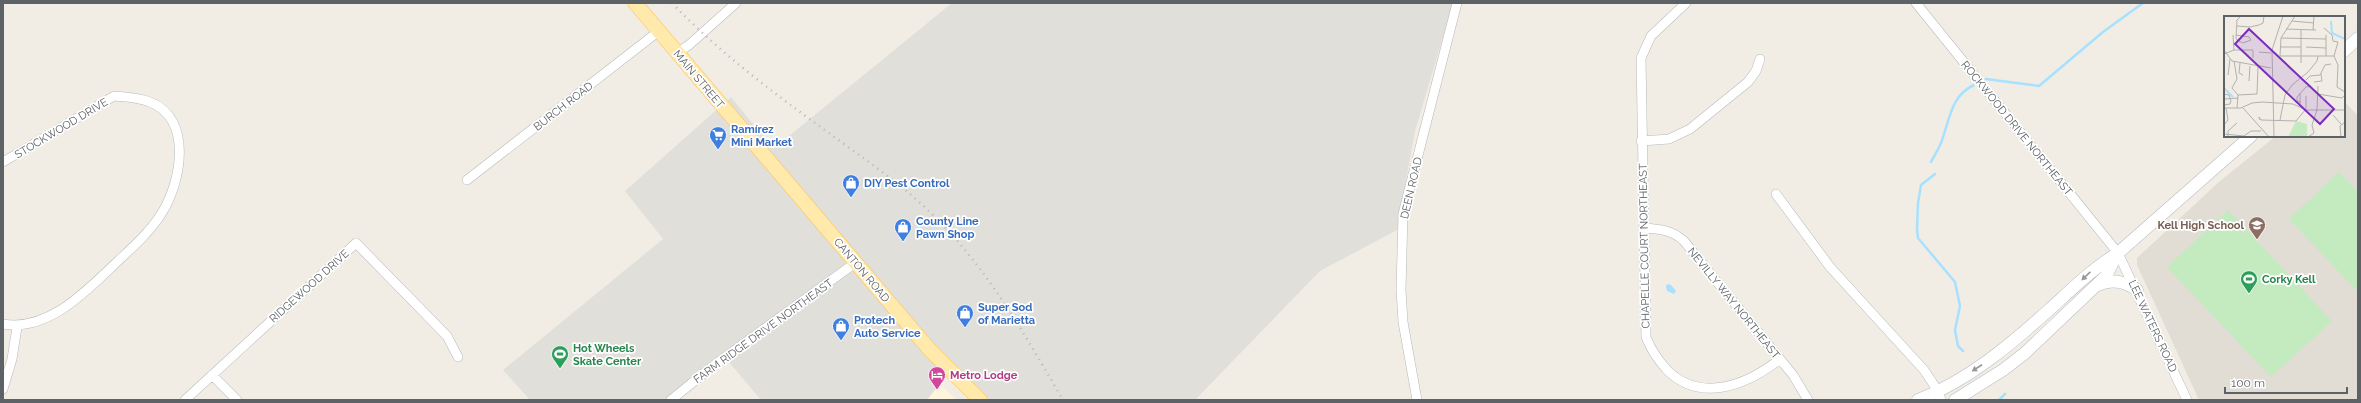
<svg xmlns="http://www.w3.org/2000/svg" width="2361" height="403" font-family="Raleway,sans-serif">
<style>
.commercial{fill:#fff4dc}
.industrial{fill:#e1dfda}
.education{fill:#e1dcd4}
.green{fill:#c4eac0}
.water{fill:#a7e1ff}
.lines{fill:none;stroke-linecap:round;stroke-linejoin:round}
.stream{stroke:#a7e1ff;stroke-width:2.5}
.street-casing{stroke:#b6b9bd;stroke-width:10}
.secondary-casing{stroke:#b7bbc0;stroke-width:13}
.primary-casing{stroke:#ffbe50;stroke-width:15}
.street{stroke:#fff;stroke-width:9}
.secondary{stroke:#fff;stroke-width:12}
.primary{stroke:#ffeaac;stroke-width:14}
.rail{stroke:#b5b6b7;stroke-width:2.5;stroke-dasharray:1 5;stroke-linecap:butt}
.oneway{fill:#96999c}
.labels{text-anchor:middle;stroke-width:3.5;stroke-linejoin:round;paint-order:stroke}
.street-label{font-size:11px;fill:#5d6267;stroke:#fff}
.shop-label{font-size:11px;font-weight:bold;fill:#366cbe;stroke:#fff;text-anchor:start}
.education-label{font-size:11px;font-weight:bold;fill:#785e54;stroke:#fff;text-anchor:end}
.leisure-label{font-size:11px;font-weight:bold;fill:#27864d;stroke:#fff;text-anchor:start}
.hotel-label{font-size:11px;font-weight:bold;fill:#b23c85;stroke:#fff;text-anchor:start}
.inset-river{fill:none;stroke:#a7e1ff;stroke-width:2}
.inset-road{fill:none;stroke:#b2b1af;stroke-width:1}
.view{fill:#7b2cbf;fill-opacity:0.15;stroke:#7b2cbf;stroke-width:2}
.inset-edge{fill:none;stroke:#5d6267;stroke-width:2}
</style>
<rect width="100%" height="100%" fill="#f1ede5"/>
<path class="commercial" d="M935,380L957,400H920Z"/>
<path class="industrial" d="M952,3H1453L1415,131L1397,230L1320,271L1195,400H982L949,372L927,400H761L723,355L698,371L665,400H530L503,370L663,239L625,191L731,97L773,149Z"/>
<path class="education" d="M2344,101L2358,116V400H2199L2137,265V258L2220,181L2276,136H2344Z"/>
<path class="green" d="M2339,172L2358,192V292L2289,219Z
M2228,210L2332,321L2271,377L2167,267Z"/>
<path class="water" d="M1667,284L1671,285L1676,291L1674,294L1667,291L1666,287Z"/>
<g class="lines">
<path class="stream" d="M1986,79L2039,86L2103,32L2143,3
M1931,162C1935,154 1941,146 1943,137C1950,117 1952,95 1974,85
M1935,174L1921,185L1918,203L1917,229L1918,238L1955,282L1960,306L1955,330L1958,346L1963,351
M1999,400L2005,394"/>
<g class="street-casing">
<path id="street" d="M1686,3L1651,36L1641,58L1646,337C1651,350 1658,360 1667,370C1700,403 1746,386 1780,359
M1916,3L2118,253L2187,400
M677,53L689,45L736,3
M1641,141L1669,139L1690,129L1748,82L1756,71L1760,59
M3,162L114,96C126,97 138,97 150,102C193,119 181,181 163,211C151,231 134,246 118,261C87,290 49,332 3,324
M467,180L659,31
M1776,194L1830,267L1924,370L1938,391L1941,400
M1643,228C1660,229 1672,230 1684,241L1793,375L1808,400
M212,375L237,400
M3,389L12,359L17,327
M185,400L356,243L447,336L458,357
M671,400L713,366L855,263
M1417,400L1403,322L1401,290L1403,214L1457,3"/>
</g>
<g class="secondary-casing">
<path id="secondary" d="M2344,51L2358,38
M2098,285C2111,278 2126,282 2137,290
M1918,400C1969,380 2010,345 2050,309C2072,289 2092,269 2118,253L2251,136
M1955,400L2003,370L2025,353L2106,276L2117,254"/>
</g>
<g class="primary-casing">
<path id="primary" d="M635,3L895,309L930,350L980,400"/>
</g>
<use href="#street" class="street"/>
<use href="#secondary" class="secondary"/>
<use href="#primary" class="primary"/>
<path class="rail" d="M672,3C721,54 776,95 833,136C870,163 907,188 939,221C990,273 1026,337 1063,400"/>
</g>
<defs><path id="oneway-solid" d="M-6-.8H1V-3.2L6.5 0L1 3.2V.8H-6Z"/></defs>
<g class="oneway">
<use href="#oneway-solid" transform="translate(2086 276) rotate(137)"/>
<use href="#oneway-solid" transform="translate(1977 368) rotate(147)"/>
</g>
<defs>
<g id="supermarket-pin" transform="scale(0.9)"><path d="M0 17L-7.5 6A9.5 9.5 0 1 1 7.5 6Z" fill="#3f7fe0" stroke="#fff"/><path d="M-6-5.5h2.5l.6 2H6L4.5 2H-2.5L-4.4-4H-6ZM-1.5 3.2a1.3 1.3 0 1 0 .1 0ZM3 3.2a1.3 1.3 0 1 0 .1 0Z" fill="#fff"/></g>
<g id="shop-pin" transform="scale(0.9)"><path d="M0 17L-7.5 6A9.5 9.5 0 1 1 7.5 6Z" fill="#3f7fe0" stroke="#fff"/><path d="M-5-2.5h2.3a2.7 3.5 0 0 1 5.4 0H5L5.5 6h-11ZM-1.5-2.5h3a1.5 2.3 0 0 0-3 0Z" fill="#fff"/></g>
<g id="school-pin" transform="scale(0.9)"><path d="M0 17L-7.5 6A9.5 9.5 0 1 1 7.5 6Z" fill="#8d6e63" stroke="#fff"/><path d="M0-5L7-2L0 1L-7-2ZM-4 1L0 2.5L4 1V4Q0 6-4 4Z" fill="#fff"/></g>
<g id="stadium-pin" transform="scale(0.9)"><path d="M0 17L-7.5 6A9.5 9.5 0 1 1 7.5 6Z" fill="#2e9e5b" stroke="#fff"/><path d="M0-5a6.5 5 0 1 0 0 10a6.5 5 0 1 0 0-10ZM-3.5-1.8h7v3.6h-7Z" fill="#fff"/></g>
<g id="hotel-pin" transform="scale(0.9)"><path d="M0 17L-7.5 6A9.5 9.5 0 1 1 7.5 6Z" fill="#d1479c" stroke="#fff"/><path d="M-6-4.5h1.5V1H6V5H4.5V3h-9V5H-6ZM-4 0a1.8 1.8 0 1 1 3.6 0ZM.5 0V-2.5h3Q6-2.5 6 0Z" fill="#fff"/></g>
</defs>
<g fill-rule="evenodd">
<use href="#supermarket-pin" x="718" y="135"/>
<use href="#shop-pin" x="851" y="183"/>
<use href="#school-pin" x="2257" y="225"/>
<use href="#shop-pin" x="903" y="227"/>
<use href="#stadium-pin" x="2249" y="279"/>
<use href="#shop-pin" x="965" y="313"/>
<use href="#shop-pin" x="841" y="326"/>
<use href="#stadium-pin" x="560" y="354"/>
<use href="#hotel-pin" x="937" y="375"/>
</g>
<g class="labels">
<g class="street-label">
<text transform="translate(699 79) rotate(50)" y="4">MAIN STREET</text>
<text transform="translate(563 106) rotate(-38)" y="4">BURCH ROAD</text>
<text transform="translate(61 128) rotate(-31)" y="4">STOCKWOOD DRIVE</text>
<text transform="translate(2017 128) rotate(51)" y="4">ROCKWOOD DRIVE NORTHEAST</text>
<text transform="translate(1411 188) rotate(-77)" y="4">DEEN ROAD</text>
<text transform="translate(1644 246) rotate(-91)" y="4">CHAPELLE COURT NORTHEAST</text>
<text transform="translate(862 270) rotate(50)" y="4">CANTON ROAD</text>
<text transform="translate(309 286) rotate(-42)" y="4">RIDGEWOOD DRIVE</text>
<text transform="translate(1734 303) rotate(51)" y="4">NEVILLY WAY NORTHEAST</text>
<text transform="translate(2153 326) rotate(65)" y="4">LEE WATERS ROAD</text>
<text transform="translate(763 331) rotate(-36)" y="4">FARM RIDGE DRIVE NORTHEAST</text>
</g>
<g class="shop-label">
<text x="731" y="133">Ramírez<tspan x="731" dy="13">Mini Market</tspan></text>
<text x="864" y="187">DIY Pest Control</text>
<text x="916" y="225">County Line<tspan x="916" dy="13">Pawn Shop</tspan></text>
<text x="978" y="311">Super Sod<tspan x="978" dy="13">of Marietta</tspan></text>
<text x="854" y="324">Protech<tspan x="854" dy="13">Auto Service</tspan></text>
</g>
<g class="education-label">
<text x="2244" y="229">Kell High School</text>
</g>
<g class="leisure-label">
<text x="2262" y="283">Corky Kell</text>
<text x="573" y="352">Hot Wheels<tspan x="573" dy="13">Skate Center</tspan></text>
</g>
<g class="hotel-label">
<text x="950" y="379">Metro Lodge</text>
</g>
</g>
<g transform="translate(2224 16)">
<rect width="121" height="121" fill="#f1ede5"/>
<path d="M72,105L83,108V121H64Z" fill="#c4eac0"/>
<path class="inset-river" d="M107,5L108,17L121,23M0,72L9,81"/>
<path class="inset-road" d="M71,0L57,22L56,40H110M68,5L90,7M13,10L26,11L35,9L39,7L40,0M100,12L108,19L109,25L114,26L110,40L114,49L113,71L121,76M62,13L92,14M77,14V47M89,14L90,0M9,19L10,34M12,19L25,21L27,24L19,27L13,24L12,22L13,4L17,0M57,22L102,23M56,31H77M82,31L102,32M0,34L8,45L47,52M35,36L47,37M0,38L10,34H29V42M102,40V19M10,45L13,63L8,72L14,79L13,92M16,47L15,57L19,59M4,59L6,43M82,64L86,60L96,59L101,49L107,48M25,65L26,50M90,66L98,65L97,58M0,78L5,79L7,85L6,88L0,89M94,78L118,82L121,79M14,79L33,78L34,50M0,83L14,82M77,86L73,85V81L82,71L87,70M76,91V77M0,92H17L28,87L38,86L69,88L82,94H93M19,92L45,121M82,93V80M92,94H121M109,99L117,108M36,104L35,101L37,104L72,105L82,93M56,104L61,79L68,69L84,56L93,45L94,40M0,109L4,104L2,92M0,118L20,120L27,115H37M4,121V115L13,107M50,121L48,34L59,0M84,121L90,117L88,109L93,94L94,70M117,121L116,110L121,106"/>
<path class="view" d="M25,13L110,93L96,108L11,28Z"/>
<rect width="121" height="121" class="inset-edge"/>
</g>
<rect width="2361" height="403" fill="none" stroke="#5d6267" stroke-width="8"/>
<path d="M2225 387v6h122v-6" fill="none" stroke="#5d6267" stroke-width="2"/>
<text x="2231" y="387" font-size="12" fill="#5d6267" stroke="#ffffff" stroke-width="3" paint-order="stroke">100 m</text>
</svg>
